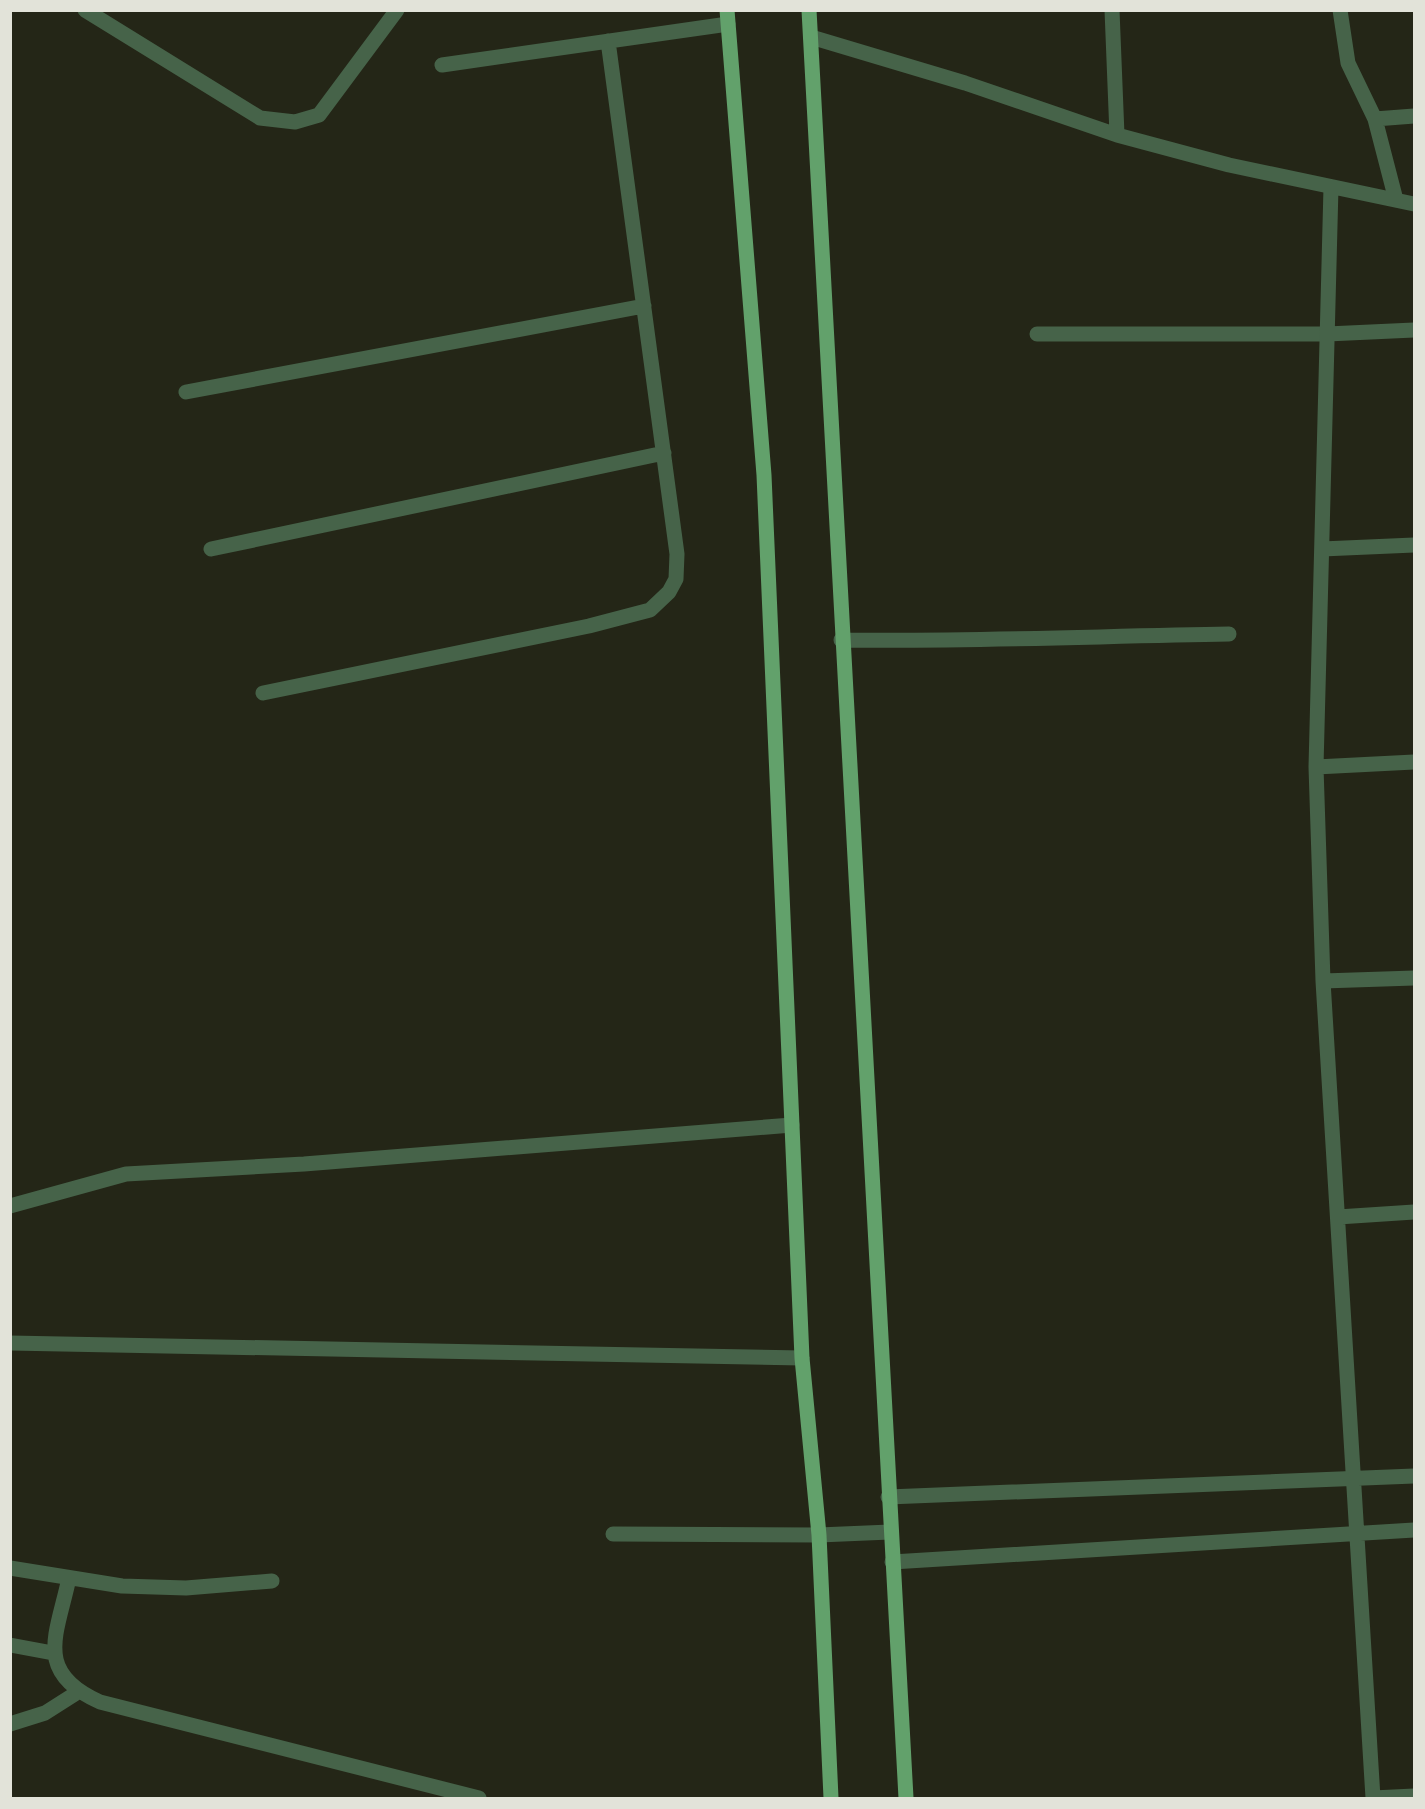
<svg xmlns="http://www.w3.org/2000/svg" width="1425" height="1809" font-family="Arial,sans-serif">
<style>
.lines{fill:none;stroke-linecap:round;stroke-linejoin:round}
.lane{stroke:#466349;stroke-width:15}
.street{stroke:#466349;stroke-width:15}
.primary{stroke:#62a16b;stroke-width:15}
</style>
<rect width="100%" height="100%" fill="#242617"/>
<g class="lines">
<path class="lane" d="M85,10L260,118L295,122L319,115L397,10
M442,65L728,24
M1037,334H1327
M186,392L644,306
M211,549L664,453
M841,640C970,642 1100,636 1229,634
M263,693L589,626L650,610L669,592L676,579L677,554L608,41
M10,1206L126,1174L304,1164L792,1125
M10,1343L802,1358
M613,1534L819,1535L890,1532
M10,1568L122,1586L186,1588L272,1581
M69,1578C57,1635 33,1672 100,1702L479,1798
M10,1645L53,1653
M10,1724L45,1713L78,1692"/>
<path class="street" d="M1112,10L1117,135
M1340,10L1348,63L1375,119L1396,200
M811,37L965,83L1117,135L1229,165L1414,204
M1375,119L1414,116
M1331,187L1316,767L1323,981L1373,1798
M1327,334L1414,330
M1322,549L1414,545
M1316,767L1414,762
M1323,981L1414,978
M1338,1217L1414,1212
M888,1497L1414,1476
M892,1562L1414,1530
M1373,1798L1414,1796"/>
<path class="primary" d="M727,10L764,475L802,1358L819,1535L831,1798
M809,10L906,1798"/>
</g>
<rect width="1425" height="1809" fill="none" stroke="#e2e3d9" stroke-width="24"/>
</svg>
